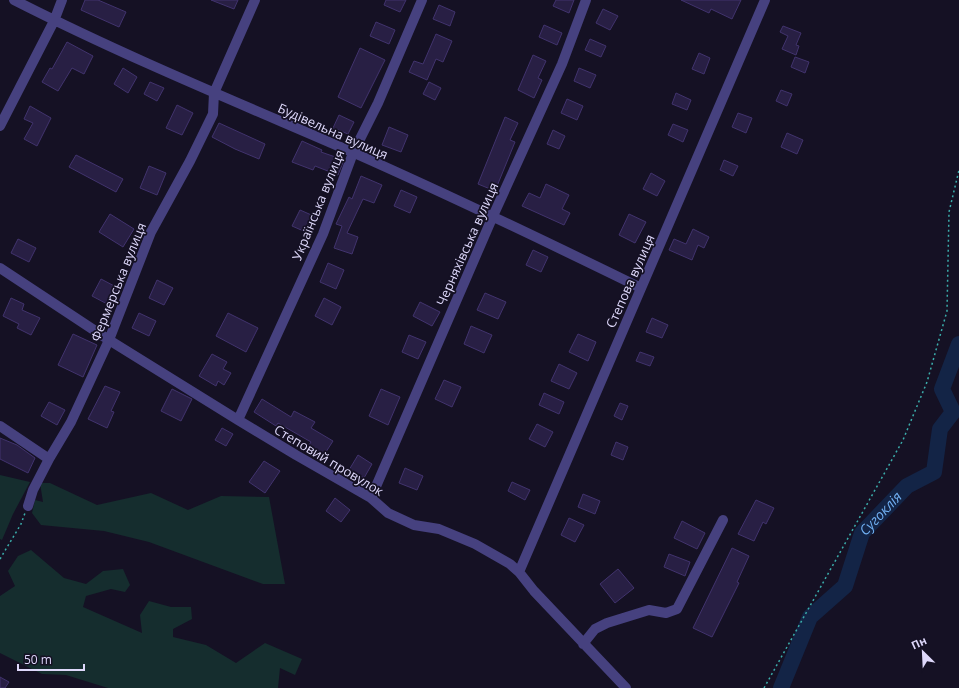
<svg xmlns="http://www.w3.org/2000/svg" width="959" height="688" font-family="'Open Sans',sans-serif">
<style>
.green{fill:#152d2e}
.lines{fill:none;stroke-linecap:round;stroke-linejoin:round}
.river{stroke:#132446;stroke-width:16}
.building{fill:#281f44;stroke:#41336d}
.path{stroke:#3badab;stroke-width:1.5;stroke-dasharray:2 3;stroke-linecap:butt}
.minor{stroke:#46417f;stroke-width:10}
.labels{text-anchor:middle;stroke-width:3.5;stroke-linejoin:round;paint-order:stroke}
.street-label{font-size:13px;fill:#ded8fb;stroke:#151124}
.water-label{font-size:14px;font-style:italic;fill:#70aff2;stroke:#151124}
</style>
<rect width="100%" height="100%" fill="#151124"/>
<path class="green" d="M0,475L30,482L13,514L2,540L0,539Z
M40,483H50L97,505L151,493L188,510L221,496L269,497L285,584H263L149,542L104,531L41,525L32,513L35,500L43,502Z
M31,550L64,578L86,584L103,571L123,569L130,585L125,592L111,589L86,596L83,607L142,633L140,615L149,601L171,607H191L192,619L173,629V637L206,645L236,663L265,643L302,659L295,675L280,668L278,688H108L66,675L42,674L0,653V596L15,586L8,571L18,556Z"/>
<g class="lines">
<path class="river" id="s1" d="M781,688L810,617L845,586L862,533L907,486L934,472L940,429L953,412L942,389L959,344"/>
</g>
<path class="building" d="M85,0H98L126,12L119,27L81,10Z
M211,0H238L234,9Z
M386,0H406L400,12L384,5Z
M556,0H574L569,13L553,6Z
M681,0H741L732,19L711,9L709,13Z
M439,5L455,12L450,26L433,19Z
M603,9L618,16L610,30L596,23Z
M376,22L395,30L389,44L370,36Z
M544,25L562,33L557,45L539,37Z
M783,26L801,33L796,45L799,46L796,55L782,49L788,36L780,32Z
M436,34L452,41L443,62L436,59L427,80L409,72L414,61L423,64Z
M590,39L606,46L601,57L585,50Z
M67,42L93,56L84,74L72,68L58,91L42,82L50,68L52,69Z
M360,48L385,60L361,108L338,97Z
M699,53L710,58L704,74L692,69Z
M533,55L546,61L538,78L542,80L534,98L518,90Z
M795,57L809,62L805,73L791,67Z
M123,68L137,77L128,93L114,84Z
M579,68L596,75L590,88L574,81Z
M150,82L164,88L157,101L144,94Z
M429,82L441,88L435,100L423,94Z
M781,90L792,94L787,106L776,101Z
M676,93L691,100L687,110L672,104Z
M567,99L583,106L577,120L561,113Z
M177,105L193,113L182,135L166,128Z
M30,106L51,118L37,146L24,139L33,123L24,119Z
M738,113L752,118L746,133L732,127Z
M339,115L354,122L348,134L333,128Z
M505,117L518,123L510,140L515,142L495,191L478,184Z
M219,123L265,144L259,159L235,149L212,137Z
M673,124L688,130L683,142L668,135Z
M389,127L408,135L401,152L382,145Z
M553,130L565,136L559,149L547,144Z
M787,133L803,140L797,154L781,147Z
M302,141L322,150L321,152L344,160L338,175L315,166L313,170L292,162Z
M76,155L123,179L116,192L69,167Z
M724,160L738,166L733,176L720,170Z
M149,166L166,173L157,195L140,188Z
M651,173L665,181L657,196L643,189Z
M361,176L382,185L374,203L363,199L347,233L358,237L352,254L334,248L342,226L336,224L349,197L352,199Z
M546,184L569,195L562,209L570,213L564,225L522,206L529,193L540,198Z
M401,190L417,197L410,213L394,206Z
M300,210L316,217L308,233L292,226Z
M110,214L134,229L123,247L99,232Z
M629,214L646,222L635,243L619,235Z
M693,229L709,237L704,248L698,245L692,260L669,250L674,239L686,244Z
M18,239L36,248L29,262L11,253Z
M533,250L548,257L541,272L526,265Z
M328,263L344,270L336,289L320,282Z
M101,279L120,289L111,306L92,296Z
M157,280L173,288L164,305L149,298Z
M485,293L506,302L498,319L477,310Z
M11,298L24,304L22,310L40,318L31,335L17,328L19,324L3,316Z
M324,298L341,307L332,325L315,316Z
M420,302L440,312L432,326L413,316Z
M139,313L156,321L149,336L132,328Z
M228,313L258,328L246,352L216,336Z
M652,318L668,325L662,338L646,332Z
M471,326L492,335L484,353L464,344Z
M73,334L97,345L83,377L58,365Z
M578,334L596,342L588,361L569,352Z
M409,335L426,342L418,359L402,352Z
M640,352L654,357L650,366L636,361Z
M212,354L227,362L223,369L231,373L224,385L218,381L216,386L199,376Z
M559,364L577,373L569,389L551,381Z
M444,380L461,387L452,407L435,399Z
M105,386L120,392L111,411L114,412L107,428L88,419Z
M172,389L192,399L181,421L161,411Z
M381,389L400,397L388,425L369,416Z
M544,393L564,402L559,414L539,405Z
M262,399L291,417L294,411L315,422L311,428L333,441L324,455L309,445L311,442L278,423L276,426L254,412Z
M49,402L65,410L57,425L41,416Z
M620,403L628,406L622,420L614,416Z
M537,424L553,432L545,447L529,439Z
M222,428L233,434L226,446L215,440Z
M0,438L17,445L35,458L28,473L0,459Z
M616,442L628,447L623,460L611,455Z
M358,455L372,464L364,478L349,470Z
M264,461L280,471L265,493L249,482Z
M405,468L423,476L417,490L399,483Z
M512,482L530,490L525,500L508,491Z
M583,494L600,501L595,514L578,507Z
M335,498L350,510L341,522L326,511Z
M756,500L774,508L766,524L763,522L754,541L738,534Z
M569,518L584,525L575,542L561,535Z
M682,521L705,533L697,549L674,538Z
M732,548L749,556L737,582L739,583L712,637L693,628Z
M669,554L690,562L685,576L664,567Z
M618,569L634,588L615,603L600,584Z
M0,677L9,682L5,688H0Z"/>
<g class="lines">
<path class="path" d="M0,559L21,524L25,513
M764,688L903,440L927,382L947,311L949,212L959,170"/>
<path class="minor" d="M14,0C124,56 239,103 352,152C449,195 545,241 641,288
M0,126L54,21L62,0
M0,268L109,340L238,420L296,455L371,498L388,513L414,525L439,529L475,544L510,564L519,572L534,591L626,688
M238,420L323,234L353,153L378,103L422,0
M0,426L49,459
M371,498L493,216L562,64L586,0
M28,506L33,490L49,459L71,422L109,340L151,232L190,161L213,114L214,93L255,0
M519,572L765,0
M583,644L595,629L607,623L649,610L666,613L677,609L723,520"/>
</g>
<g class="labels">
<g class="street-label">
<text transform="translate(333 131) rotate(24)" y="5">Будівельна вулиця</text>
<text transform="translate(318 205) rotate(-68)" y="5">Українська вулиця</text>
<text transform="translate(467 244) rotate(-66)" y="5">Черняхівська вулиця</text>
<text transform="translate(630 281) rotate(-66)" y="5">Степова вулиця</text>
<text transform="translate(118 282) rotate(-68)" y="5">Фермерська вулиця</text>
<text transform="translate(329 460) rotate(31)" y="5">Степовий провулок</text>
</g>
<g class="water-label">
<text dy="5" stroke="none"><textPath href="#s1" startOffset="206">Сугоклія</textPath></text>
</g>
</g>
<g transform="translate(923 652) rotate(336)" stroke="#151124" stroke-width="3" paint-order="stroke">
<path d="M0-3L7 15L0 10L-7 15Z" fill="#ded8fb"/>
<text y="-6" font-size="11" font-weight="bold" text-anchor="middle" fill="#ded8fb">Пн</text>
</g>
<path d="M18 664v6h66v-6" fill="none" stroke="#ded8fb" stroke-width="2"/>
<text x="24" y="664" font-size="12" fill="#ded8fb" stroke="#151124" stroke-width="3" paint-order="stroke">50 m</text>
</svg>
